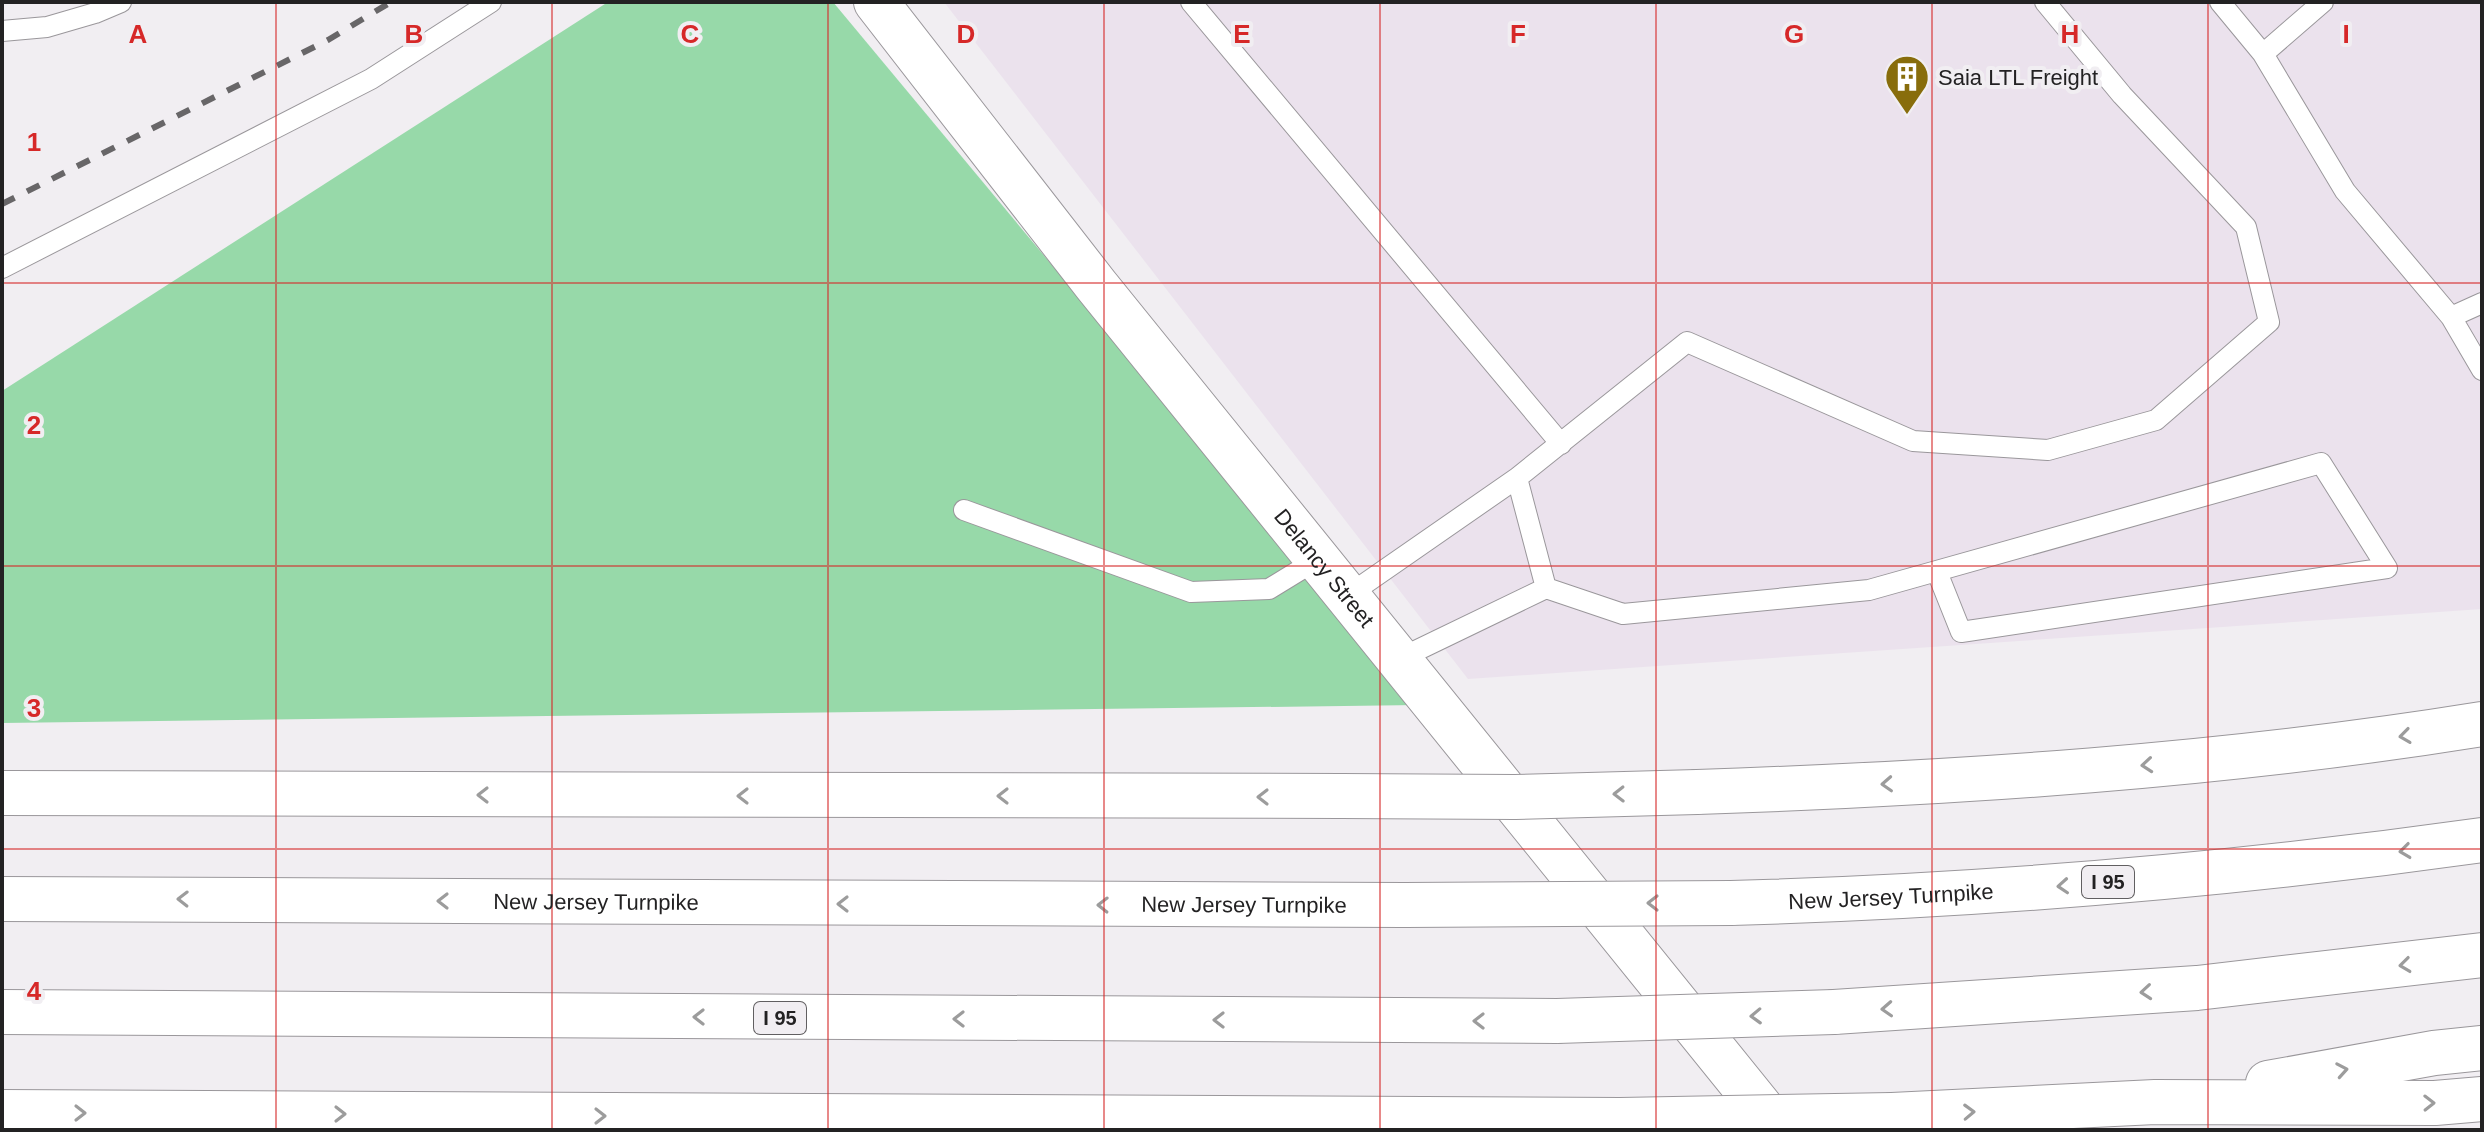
<svg xmlns="http://www.w3.org/2000/svg" width="2484" height="1132" font-family="Helvetica,sans-serif">
<style>
.built{fill:#ebe2ed}
.green{fill:#97d9a9}
.lines{fill:none;stroke-linecap:round;stroke-linejoin:round}
.service-casing{stroke:#9a979b;stroke-width:22}
.tertiary-casing{stroke:#9a979b;stroke-width:46}
.motorway-casing{stroke:#9a979b;stroke-width:46}
.service{stroke:#fff;stroke-width:20}
.tertiary{stroke:#fff;stroke-width:44}
.motorway{stroke:#fff;stroke-width:44}
.rail{stroke:#686668;stroke-width:6;stroke-dasharray:14 14;stroke-linecap:butt}
.motorway-bridge-casing{stroke:#9a979b;stroke-width:46;stroke-linecap:butt}
.motorway-bridge{stroke:#fff;stroke-width:44}
.oneway{stroke:#9c9c9c}
.grid{fill:none;stroke:#d62828;stroke-width:2;stroke-opacity:0.55}
.labels{text-anchor:middle;stroke-width:8;stroke-linejoin:round;paint-order:stroke}
.shield{fill:#f1eef2;stroke:#615f61;stroke-width:2}
.shield-label{font-size:20px;font-weight:bold;fill:#232223}
.poi-label{font-size:22px;fill:#232223;stroke:#f1eef2;text-anchor:start}
.street-label{font-size:22px;fill:#232223;stroke:#f1eef2}
.grid-label{font-size:26px;text-anchor:middle;font-weight:bold;fill:#d62828;stroke:#f1eef2;stroke-width:8;stroke-linejoin:round;paint-order:stroke}
</style>
<rect width="100%" height="100%" fill="#f1eef2"/>
<path class="built" d="M944,2H2482V609L1468,679Z"/>
<path class="green" d="M608,2H833L1418,705L2,723V391Z"/>
<g class="lines">
<g class="service-casing">
<path id="service" d="M1191,2L1561,444
M2220,2L2263,54L2345,191L2451,317L2482,303
M2,31L47,27L95,13L121,2
M2263,54L2323,2
M2,268L371,79L491,2
M2451,317L2482,370
M1517,478L1687,342L1913,441L2048,450L2156,420L2269,322L2246,227L2122,95L2045,2
M964,510L1191,592L1269,589L1318,559
M1347,596L1517,478L1546,588
M1399,659L1546,588L1623,614L1869,590L2321,463L2387,568L1961,632L1937,572"/>
</g>
<g class="tertiary-casing">
<g id="tertiary">
<path id="s1" d="M876,2L1096,285L1779,1130"/>
</g>
</g>
<g class="motorway-casing">
<g id="motorway">
<path d="M1697,792C1960,783 2222,766 2482,724"/>
<path d="M2,793L1341,796"/>
<path id="s2" d="M2,899L1405,905"/>
<path id="s3" d="M1731,903C1983,896 2233,875 2482,840"/>
<path d="M2,1012L1557,1021"/>
<path d="M1834,1012L2197,988L2482,955"/>
<path d="M2268,1083L2434,1053L2482,1048"/>
<path d="M2,1112L1620,1120"/>
<path d="M1892,1115L2155,1102L2435,1103L2482,1099"/>
</g>
</g>
<use href="#service" class="service"/>
<use href="#tertiary" class="tertiary"/>
<use href="#motorway" class="motorway"/>
<path class="rail" d="M2,204L328,40L391,2"/>
<g class="motorway-bridge-casing">
<path id="motorway-bridge" d="M1341,796L1515,797L1697,792
M1405,905L1731,903
M1557,1021L1834,1012
M1620,1120L1892,1115"/>
</g>
<use href="#motorway-bridge" class="motorway-bridge"/>
</g>
<defs><path id="oneway-chevron" d="M-2-3.5L2.5 0L-2 3.5" fill="none" stroke-width="1.6" stroke-linecap="round" stroke-linejoin="round" transform="scale(2)"/></defs>
<g class="oneway">
<use href="#oneway-chevron" transform="translate(2405 736) rotate(172)"/>
<use href="#oneway-chevron" transform="translate(2147 765) rotate(175)"/>
<use href="#oneway-chevron" transform="translate(1887 784) rotate(177)"/>
<use href="#oneway-chevron" transform="translate(1619 794) rotate(179)"/>
<use href="#oneway-chevron" transform="translate(483 795) rotate(-180)"/>
<use href="#oneway-chevron" transform="translate(743 796) rotate(-180)"/>
<use href="#oneway-chevron" transform="translate(1003 796) rotate(-180)"/>
<use href="#oneway-chevron" transform="translate(1263 797) rotate(180)"/>
<use href="#oneway-chevron" transform="translate(2405 851) rotate(173)"/>
<use href="#oneway-chevron" transform="translate(2063 886) rotate(176)"/>
<use href="#oneway-chevron" transform="translate(183 899) rotate(-179)"/>
<use href="#oneway-chevron" transform="translate(443 901) rotate(-180)"/>
<use href="#oneway-chevron" transform="translate(1653 903) rotate(180)"/>
<use href="#oneway-chevron" transform="translate(843 904) rotate(-180)"/>
<use href="#oneway-chevron" transform="translate(1103 905) rotate(-179)"/>
<use href="#oneway-chevron" transform="translate(2405 965) rotate(173)"/>
<use href="#oneway-chevron" transform="translate(2146 992) rotate(175)"/>
<use href="#oneway-chevron" transform="translate(1887 1009) rotate(177)"/>
<use href="#oneway-chevron" transform="translate(1756 1016) rotate(178)"/>
<use href="#oneway-chevron" transform="translate(699 1017) rotate(-180)"/>
<use href="#oneway-chevron" transform="translate(959 1019) rotate(-180)"/>
<use href="#oneway-chevron" transform="translate(1219 1020) rotate(180)"/>
<use href="#oneway-chevron" transform="translate(1479 1021) rotate(-180)"/>
<use href="#oneway-chevron" transform="translate(2342 1070) rotate(-10)"/>
<use href="#oneway-chevron" transform="translate(2429 1103) rotate(-1)"/>
<use href="#oneway-chevron" transform="translate(1969 1112) rotate(-2)"/>
<use href="#oneway-chevron" transform="translate(80 1113)"/>
<use href="#oneway-chevron" transform="translate(340 1114)"/>
<use href="#oneway-chevron" transform="translate(600 1116)"/>
</g>
<path class="grid" d="M276,2V1130M552,2V1130M828,2V1130M1104,2V1130M1380,2V1130M1656,2V1130M1932,2V1130M2208,2V1130M2,283H2482M2,566H2482M2,849H2482"/>
<defs>
<g id="building-pin" transform="scale(2.3)"><path d="M0 17L-7.5 6A9.5 9.5 0 1 1 7.5 6Z" fill="#886d0c" stroke="#f1eef2"/><path d="M-4-6H4V6H1V3H-1V6H-4ZM-2.5-4.3h1.7v1.8h-1.7ZM.8-4.3h1.7v1.8H.8ZM-2.5-1h1.7V.8h-1.7ZM.8-1h1.7V.8H.8Z" fill="#fff"/></g>
</defs>
<g fill-rule="evenodd">
<use href="#building-pin" x="1907" y="77"/>
</g>
<g class="labels">
<g class="shield">
<rect x="2082" y="866" width="52" height="32" rx="6"/>
<rect x="754" y="1002" width="52" height="32" rx="6"/>
</g>
<g class="shield-label">
<text x="2108" y="889">I 95</text>
<text x="780" y="1025">I 95</text>
</g>
<g class="poi-label">
<text x="1938" y="85">Saia LTL Freight</text>
</g>
<g class="street-label">
<text dy="8" stroke="none"><textPath href="#s1" startOffset="722">Delancy Street</textPath></text>
<text dy="8" stroke="none"><textPath href="#s3" startOffset="160">New Jersey Turnpike</textPath></text>
<text dy="8" stroke="none"><textPath href="#s2" startOffset="594">New Jersey Turnpike</textPath></text>
<text dy="8" stroke="none"><textPath href="#s2" startOffset="1242">New Jersey Turnpike</textPath></text>
</g>
</g>
<g class="grid-label">
<text x="138" y="43">A</text>
<text x="414" y="43">B</text>
<text x="690" y="43">C</text>
<text x="966" y="43">D</text>
<text x="1242" y="43">E</text>
<text x="1518" y="43">F</text>
<text x="1794" y="43">G</text>
<text x="2070" y="43">H</text>
<text x="2346" y="43">I</text>
<text x="34" y="151">1</text>
<text x="34" y="434">2</text>
<text x="34" y="717">3</text>
<text x="34" y="1000">4</text>
</g>
<rect width="2484" height="1132" fill="none" stroke="#232223" stroke-width="8"/>
</svg>
